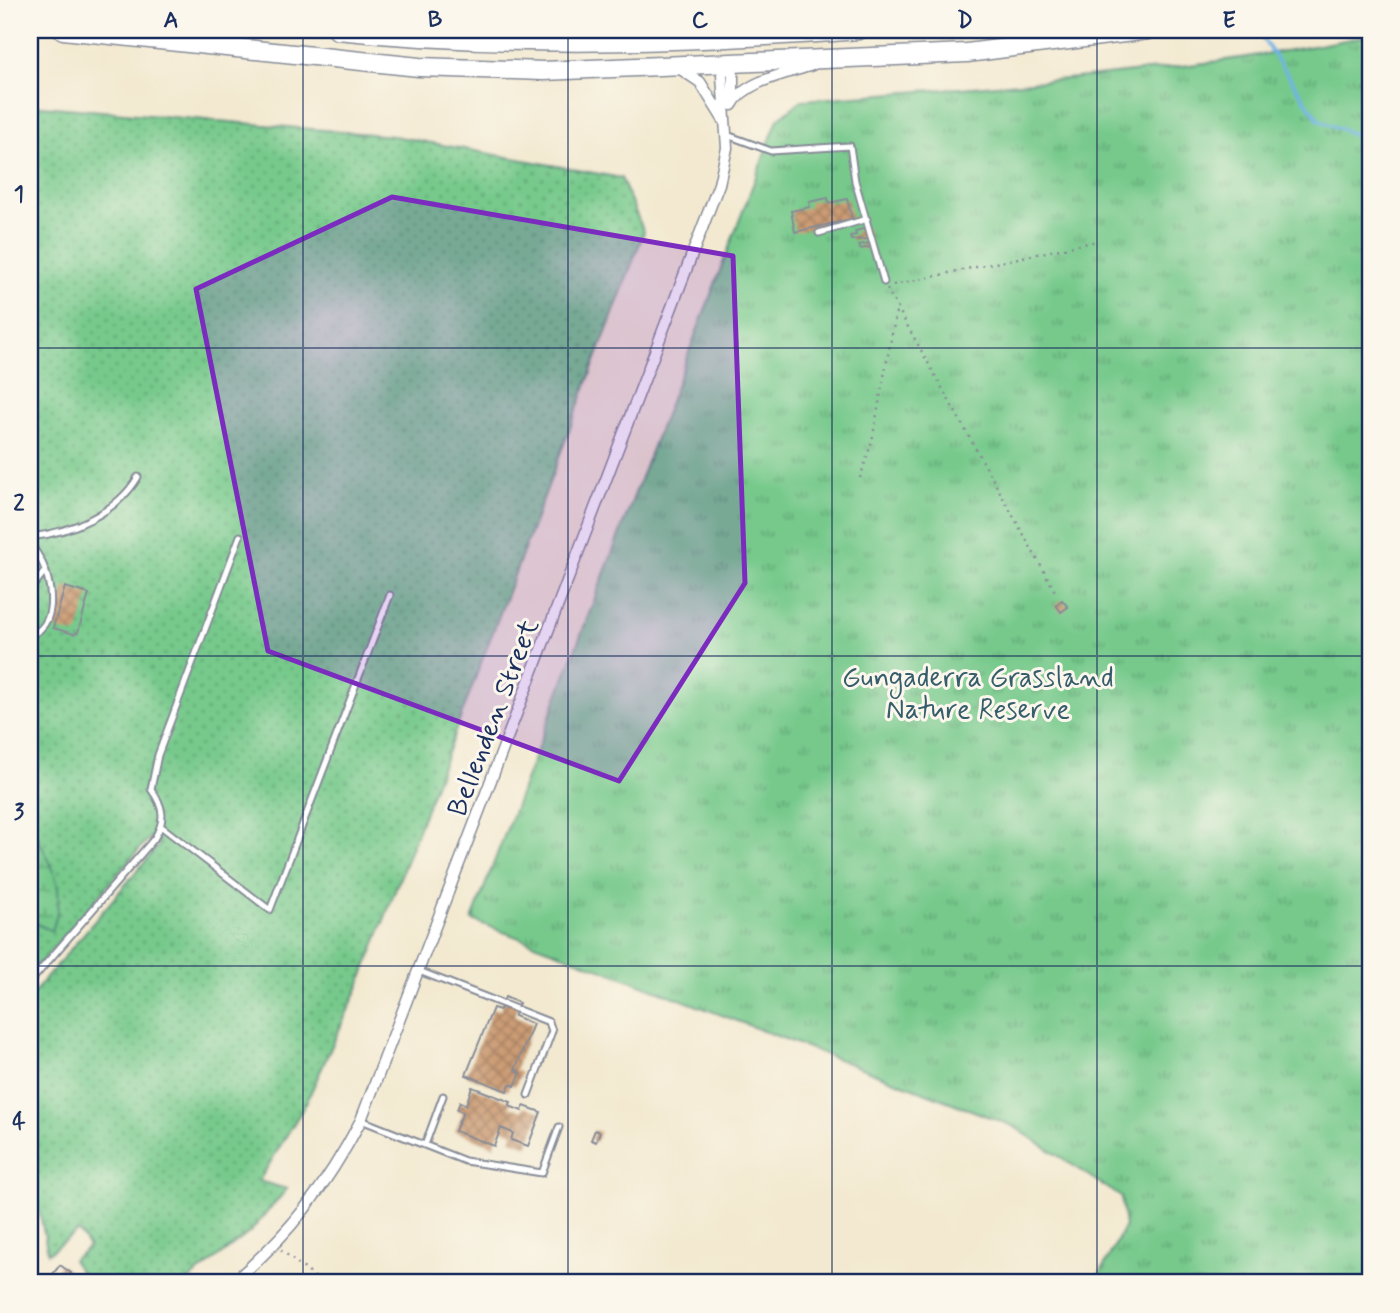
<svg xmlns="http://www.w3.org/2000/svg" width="1400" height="1313" font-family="Mynerve,sans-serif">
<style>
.grass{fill:url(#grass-dots);stroke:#487c74;stroke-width:2}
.wetland{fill:url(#wetland-marsh);stroke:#487c74;stroke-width:2}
.park{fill:url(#park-tufts);stroke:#487c74;stroke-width:2}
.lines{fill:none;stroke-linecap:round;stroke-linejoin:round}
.stream{stroke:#70b3e5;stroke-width:3.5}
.building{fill:url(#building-cross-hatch)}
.service-casing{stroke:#878c97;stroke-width:9}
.minor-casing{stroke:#878c97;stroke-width:13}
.trunk-casing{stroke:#878c97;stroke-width:21}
.path{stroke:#878c97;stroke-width:2.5;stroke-dasharray:2 5;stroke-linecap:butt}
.service{stroke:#fff;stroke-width:5}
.minor{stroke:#fff;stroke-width:10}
.trunk{stroke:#fff;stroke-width:18}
.marked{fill:#7b2cbf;fill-opacity:0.2;stroke:#7b2cbf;stroke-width:5;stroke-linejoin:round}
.grid{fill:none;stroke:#1b2f5e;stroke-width:2;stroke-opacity:0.55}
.labels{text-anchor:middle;stroke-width:6;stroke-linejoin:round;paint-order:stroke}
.park-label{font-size:28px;fill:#365d6c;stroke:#fbf7ec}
.street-label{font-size:28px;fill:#1b2f5e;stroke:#fbf7ec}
.neatline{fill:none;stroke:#1b2f5e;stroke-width:2.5}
.grid-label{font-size:23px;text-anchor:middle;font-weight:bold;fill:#1b2f5e}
</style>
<defs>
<pattern id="grass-dots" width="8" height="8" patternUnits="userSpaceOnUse" patternTransform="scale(1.75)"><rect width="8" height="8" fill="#76c98b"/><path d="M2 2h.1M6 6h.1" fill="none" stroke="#60a475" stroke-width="1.8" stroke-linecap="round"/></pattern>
<pattern id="wetland-marsh" width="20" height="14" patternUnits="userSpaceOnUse" patternTransform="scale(1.75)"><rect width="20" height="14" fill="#76c98b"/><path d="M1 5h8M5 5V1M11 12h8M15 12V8" fill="none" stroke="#60a475"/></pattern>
<pattern id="park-tufts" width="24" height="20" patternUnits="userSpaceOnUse" patternTransform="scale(1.75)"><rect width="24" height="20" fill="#76c98b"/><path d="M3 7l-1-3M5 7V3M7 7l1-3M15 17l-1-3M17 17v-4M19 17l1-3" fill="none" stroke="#60a475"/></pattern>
<pattern id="building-cross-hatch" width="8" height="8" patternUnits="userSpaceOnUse" patternTransform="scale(1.75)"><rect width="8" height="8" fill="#cc9c75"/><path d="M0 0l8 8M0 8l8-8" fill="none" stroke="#a58063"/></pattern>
</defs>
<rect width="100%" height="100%" fill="#fbf7ec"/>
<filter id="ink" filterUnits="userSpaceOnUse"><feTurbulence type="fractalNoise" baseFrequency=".0143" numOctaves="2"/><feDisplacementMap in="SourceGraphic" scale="14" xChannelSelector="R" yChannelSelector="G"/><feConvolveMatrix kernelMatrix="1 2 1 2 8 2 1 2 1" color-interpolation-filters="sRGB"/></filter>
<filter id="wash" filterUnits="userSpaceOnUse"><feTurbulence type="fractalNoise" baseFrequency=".00686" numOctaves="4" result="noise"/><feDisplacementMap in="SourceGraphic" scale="28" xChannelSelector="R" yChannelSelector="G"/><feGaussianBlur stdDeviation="1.57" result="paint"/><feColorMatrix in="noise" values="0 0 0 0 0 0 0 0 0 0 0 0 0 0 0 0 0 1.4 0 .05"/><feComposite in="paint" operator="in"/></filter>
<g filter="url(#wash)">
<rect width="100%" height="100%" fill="#f3e9d0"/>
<path class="grass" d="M30,105L394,136L621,178L644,232L359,986L306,1103L259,1181L287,1189L250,1232L185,1283H88L72,1260L89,1247L78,1231L48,1253L30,1166V997L160,844L150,837L37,967L30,959Z"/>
<path class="wetland" d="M30,835L37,837C56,873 66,890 52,931L30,921Z"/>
<path class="park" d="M1370,35V1283H1095L1125,1226L1121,1197L1013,1126L472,920L778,119L802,100C992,86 1183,74 1370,35Z"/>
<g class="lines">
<path class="stream" d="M1262,38L1319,120L1370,141"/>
</g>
<g id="blocks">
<path class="building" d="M828,198L829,203L847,199L852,219L795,232L791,211L810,207L809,202Z
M867,228L869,239L851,240L850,236L856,235L855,231Z
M870,243L871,247L860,249L859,245Z
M65,587L89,594L78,632L74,634L53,628Z
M1062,600L1068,607L1061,612L1056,605Z
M505,997L519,1003L514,1016L533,1024L515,1070L521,1073L515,1086L510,1084L507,1091L466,1075L493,1008L500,1010Z
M472,1087L511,1102L509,1106L522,1111L524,1106L541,1112L528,1146L511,1140L513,1133L501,1128L494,1146L455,1131L463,1112L457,1110L460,1102L466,1105Z
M595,1130L600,1132L596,1142L591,1140Z
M60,1265L71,1273L65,1280L69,1283H46Z"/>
</g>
</g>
<g filter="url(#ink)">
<use href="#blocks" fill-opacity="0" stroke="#878c97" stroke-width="2"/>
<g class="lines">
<g class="service-casing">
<path id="service" d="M727,135L771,151L850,146L855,181L884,282
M819,233L867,219
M30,537C70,533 117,513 138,477
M30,545C50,563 64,625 30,635
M30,590L45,571
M162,827L270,910L390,595
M419,971L549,1022L552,1031L528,1095
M30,982L154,839C166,820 164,807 151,789L158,755L240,536
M361,1120L465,1161L542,1173L559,1127
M425,1145L443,1096"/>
</g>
<g class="minor-casing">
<path id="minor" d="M729,63L733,74V103
M679,68L700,82L723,119
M732,105C744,81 789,73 812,65
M232,1283C289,1235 326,1187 361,1120L719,184L727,148L722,75L726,63"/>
</g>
<g class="trunk-casing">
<path id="trunk" d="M63,30L419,67L543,71L967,53L1148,30
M337,30C510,48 685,43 859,30"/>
</g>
<path class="path" d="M893,285L1097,241
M887,289L1056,593
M860,478L872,441L897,307
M281,1250L322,1283"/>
<use href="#service" class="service"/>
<use href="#minor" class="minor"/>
<use href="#trunk" class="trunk"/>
</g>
</g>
<path class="marked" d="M392,197L733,256L745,583L619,781L268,651L196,289Z"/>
<path class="grid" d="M303,30V1283M568,30V1283M832,30V1283M1097,30V1283M30,348H1370M30,656H1370M30,966H1370"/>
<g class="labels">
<g class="park-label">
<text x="978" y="686">Gungaderra Grassland<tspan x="978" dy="32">Nature Reserve</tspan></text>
</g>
<g class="street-label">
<text transform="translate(492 717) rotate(-69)" y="10">Bellenden Street</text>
</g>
</g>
<rect width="1400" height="1313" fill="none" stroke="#fbf7ec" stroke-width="77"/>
<rect x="38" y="38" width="1324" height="1236" class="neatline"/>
<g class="grid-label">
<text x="171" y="27">A</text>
<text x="435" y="27">B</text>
<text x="700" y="27">C</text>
<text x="965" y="27">D</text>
<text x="1229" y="27">E</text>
<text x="19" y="201">1</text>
<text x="19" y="510">2</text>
<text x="19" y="819">3</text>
<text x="19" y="1128">4</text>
</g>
</svg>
